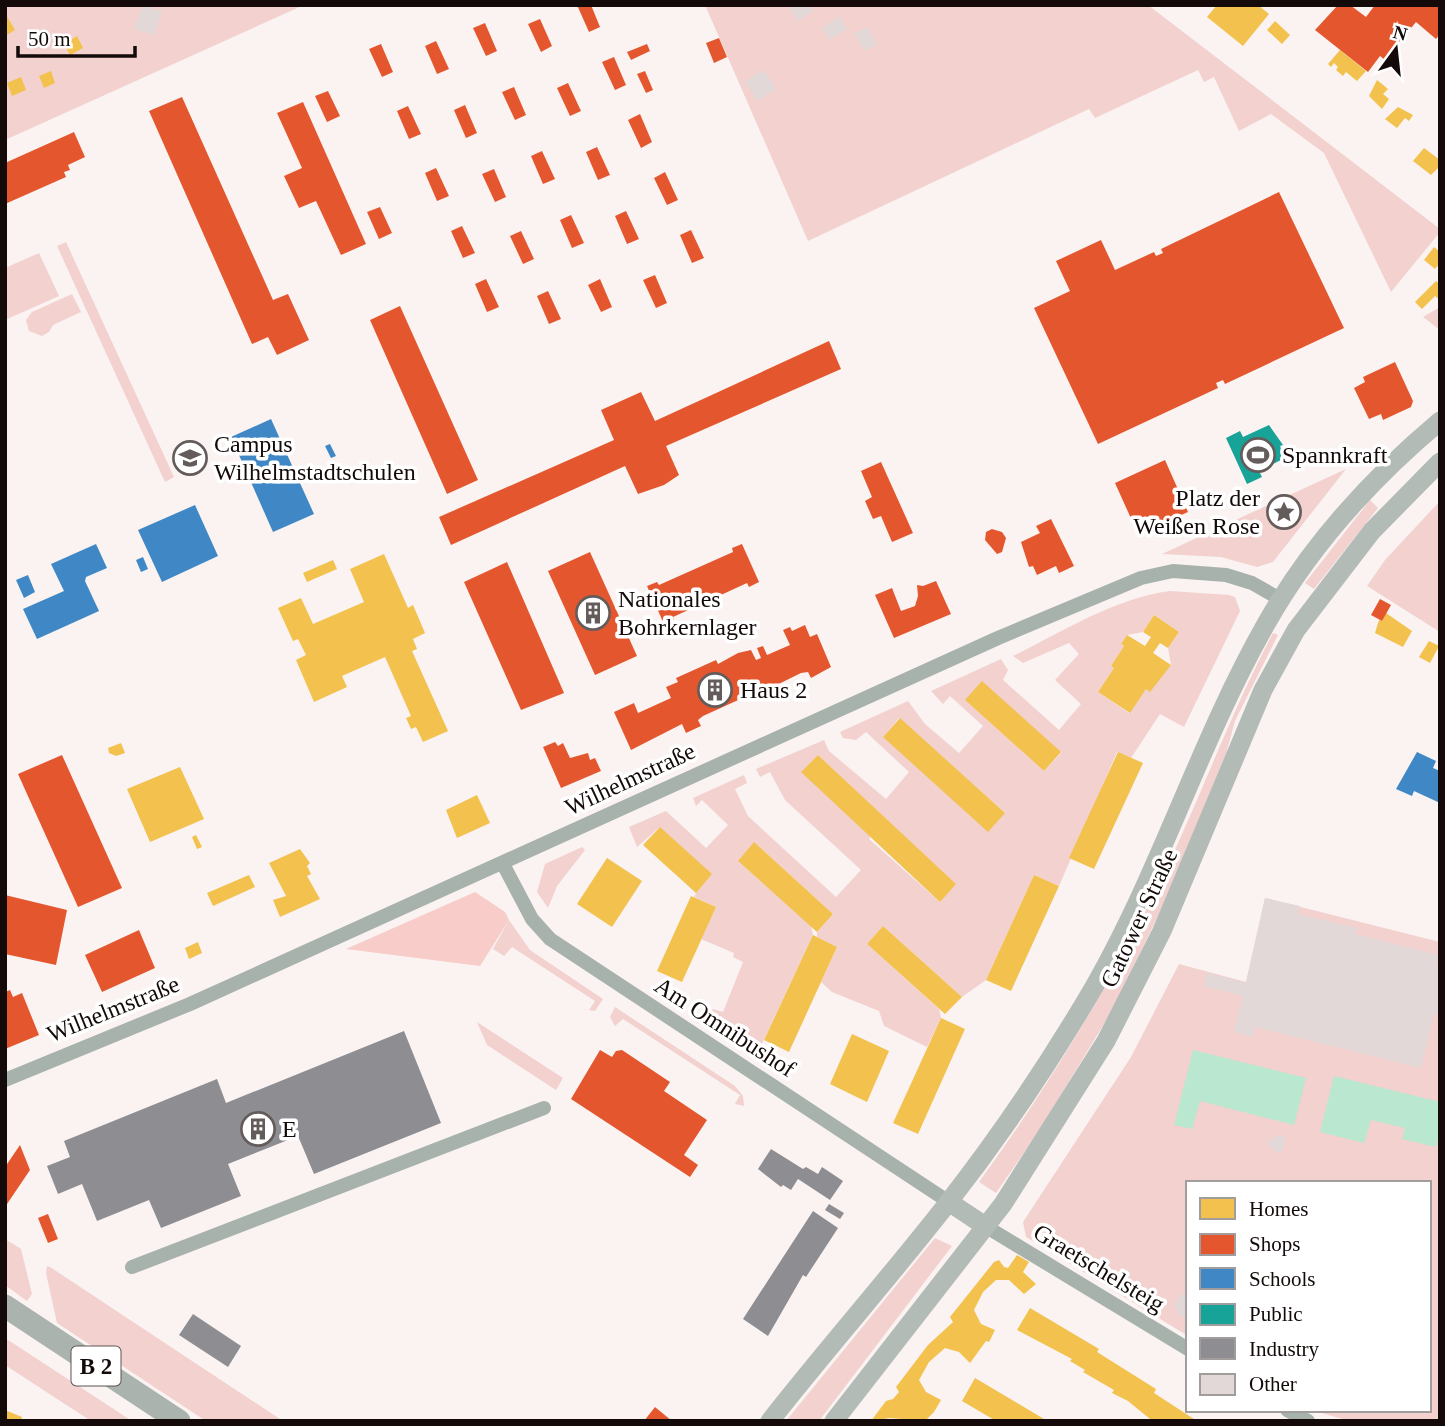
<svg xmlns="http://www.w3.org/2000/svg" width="1445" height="1426" font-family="'Times New Roman',serif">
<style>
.green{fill:#f2d1cf;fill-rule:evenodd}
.forest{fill:#f7ccc9}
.water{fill:#b9e7cf}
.homes{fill:#f2c14e}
.shops{fill:#e4572e}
.schools{fill:#3f88c5}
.public{fill:#17a398}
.industry{fill:#8d8d92}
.building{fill:#e1d8d7}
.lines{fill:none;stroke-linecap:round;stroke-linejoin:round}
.street{stroke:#a8b2ac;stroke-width:14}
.secondary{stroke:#b3bbb6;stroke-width:19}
.primary{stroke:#aab3ae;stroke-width:23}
.labels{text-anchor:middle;stroke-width:7;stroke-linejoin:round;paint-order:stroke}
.shield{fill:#fff;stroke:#5a5453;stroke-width:2}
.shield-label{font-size:23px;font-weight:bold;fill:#130a09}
.poi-label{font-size:24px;fill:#130a09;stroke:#fff;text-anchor:start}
.street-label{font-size:24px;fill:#130a09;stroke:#fff}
</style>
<rect width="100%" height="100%" fill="#faf3f2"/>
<path class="green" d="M5,5H304L5,140Z
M705,5H1148L1440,229V232L1391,292L1324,153L1271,114L1239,131L1214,77L1204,82L1198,70L1095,118L1089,109L808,241Z
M66,242L174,477L165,482L57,246Z
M39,253L59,296L5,320V268Z
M72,294L81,312L53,325L49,332L42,336L29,331L26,320L32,312Z
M1440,307V330L1423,317Z
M1346,469L1273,562L1257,567L1221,557L1162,554Z
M1370,500L1378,508L1314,589L1305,583Z
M1440,501V632L1367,586L1385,560Z
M1170,591L1229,595L1235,597L1240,611L1184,727L1160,714L1131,758L1117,752L1059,886L1034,875L986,980L962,997L883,926L867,944L939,1009L941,1018L927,1047L884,1026L879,1011L832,992L821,982L837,947L817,937V932L833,914L755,843L738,861L811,926L813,935L758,1052L706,1019L713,1009L723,1012L743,962L733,957L734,953L701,939L716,907L694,897L696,893L660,827L637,847L629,827L666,811L706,848L728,825L702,800L696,806L693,798L744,775L747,783L735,789L748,816L836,897L861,870L785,800L770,772L760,777L756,769L824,740L829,751L886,799L909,772L866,732L856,740L843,738L840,732L908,701L925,724L959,753L983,726L950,696L943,704L931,691L1001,659L1008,670L1003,680L1059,730L1081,704L1055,680L1079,654L1069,643L1023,663L1013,656C1062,632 1115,598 1170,591ZM1154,615L1179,632L1168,648L1171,665L1149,691L1146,689L1129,713L1098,692L1114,668L1111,666L1124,646L1121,644L1127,635L1143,632ZM965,700L1061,752V753L1044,771ZM899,718L1005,813L883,737ZM818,755L955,884L940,902L869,839L871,836L802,772Z
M1273,633L1278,635L1235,721L1226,754L1164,904L1110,1014L1037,1134L996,1193L979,1182C1051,1083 1113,980 1166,869C1203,791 1232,710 1273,633Z
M582,847L585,850L557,886L548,908L537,892L545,864Z
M1265,898L1440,942V1421H1350L1311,1410H1429V1183H1188V1336L1026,1237L1023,1222L1131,1057L1179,964L1246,982Z
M509,920L530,950L603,999L595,1011L589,1010L595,1001L512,947L504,956L493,949Z
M615,1007L735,1086L743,1096L744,1106L735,1104L740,1095L623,1019L615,1026L610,1017Z
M477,1022L563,1078L556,1090L487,1045Z
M935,1238L952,1246L819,1421H786Z
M5,1239L21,1249L32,1294L27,1301L5,1285Z
M47,1266L50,1267L283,1421H206L57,1323L46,1273Z
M5,1338L132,1421H91L5,1365Z"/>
<path class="forest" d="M475,892L505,912L509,920L480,966L346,949Z"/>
<path class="water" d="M1193,1050L1306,1078L1294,1125L1200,1101L1192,1129L1174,1125Z
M1334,1076L1440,1102V1131L1436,1147L1402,1139L1405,1128L1371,1120L1364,1143L1320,1132Z"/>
<path class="homes" d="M1217,5H1258L1269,14L1243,46L1207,17Z
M5,13L15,30L5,36Z
M1275,21L1290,35L1282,44L1267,30Z
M77,36L83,48L70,55L64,44Z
M1340,50L1366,71L1357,81L1346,72L1343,76L1336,70L1338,67L1334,63L1331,67L1328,64Z
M51,71L55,83L44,88L39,76Z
M21,77L26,90L12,96L7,83Z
M1377,80L1388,89L1383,94L1389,99L1382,109L1369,96Z
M1398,107L1413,115L1409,121L1405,118L1397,128L1385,119Z
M1424,148L1440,160V169L1438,168L1431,175L1413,161Z
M1434,247L1440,252V263L1435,269L1424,260Z
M1436,281L1440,284V300L1435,296L1422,309L1415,302Z
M384,554L408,608L413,605L425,633L413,639L417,649L412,651L448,731L423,742L416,727L411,729L406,718L411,716L385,657L342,676L347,687L314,702L296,660L306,655L298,639L293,641L278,608L301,598L313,624L364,602L350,569Z
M333,560L337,569L307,582L303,573Z
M1386,613L1412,631L1403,647L1375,633L1379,620L1382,621Z
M1154,615L1179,632L1168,648L1160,643L1153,653L1171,665L1150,692L1146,689L1130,713L1098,692L1114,668L1111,666L1124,646L1121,644L1127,635L1145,646L1151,637L1143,632Z
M1429,641L1439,646L1430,663L1419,657Z
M982,681L1061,752L1044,771L965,700Z
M900,718L1005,813L988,832L883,737Z
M121,743L125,753L116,756L109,753L108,748Z
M1118,752L1143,763L1094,869L1069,858Z
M818,755L956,884L940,902L801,772Z
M180,767L204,819L150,842L127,789Z
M477,795L490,823L457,838L446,810Z
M660,827L712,874L696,893L643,845Z
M196,835L202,847L197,849L192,837Z
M754,842L833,914L817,932L738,861Z
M300,849L310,863L307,866L311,874L307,876L320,899L280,917L273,900L286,896L269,863Z
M607,858L642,881L612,927L577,904Z
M249,875L255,887L213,906L207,893Z
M1034,875L1059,886L1011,991L986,980Z
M691,896L716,907L682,982L657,971Z
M883,926L962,997L945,1014L867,944Z
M813,935L837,947L789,1052L764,1040Z
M198,942L202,953L189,959L185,948Z
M941,1018L965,1029L918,1134L893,1123Z
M852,1034L889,1051L867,1102L830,1084Z
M1017,1255L1029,1262L1023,1272L1036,1284L1024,1294L1009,1280H996L983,1292L974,1310L981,1324L995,1330L989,1342L986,1341L970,1363L959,1352L945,1348L929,1362L919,1380L926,1392L941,1400L934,1412L925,1421L890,1418L871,1421L886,1401L893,1399L899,1392L896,1387L928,1345L953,1322L950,1317L994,1262L999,1260L1004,1267L1008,1268Z
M1030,1308L1099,1349L1097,1352L1156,1389L1154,1393L1197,1421L1150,1419L1128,1401L1112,1393L1114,1390L1083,1372L1085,1370L1070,1361L1072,1359L1017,1330Z
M975,1378L1044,1419L1043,1421H996L962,1401Z
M5,1410L22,1417L21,1421H5Z"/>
<path class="shops" d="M577,5H591L600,27L589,32Z
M1338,5H1350L1366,17L1375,5H1440V34L1436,39L1416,22L1385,60L1380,56L1368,72L1315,30Z
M540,19L552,46L541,52L528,24Z
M485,23L497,51L486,56L473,28Z
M719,38L727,57L714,63L706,43Z
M436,41L449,69L437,74L425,46Z
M381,44L393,72L382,77L369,49Z
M647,44L650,51L631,60L627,52Z
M614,57L626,85L615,90L602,62Z
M645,71L653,90L646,93L637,74Z
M568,83L581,111L570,116L557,88Z
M514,87L526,115L515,120L502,92Z
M328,91L340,116L327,122L315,96Z
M182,97L273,300L288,294L309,340L277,355L268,337L252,344L149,111Z
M303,102L366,244L341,255L316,201L299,208L284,176L302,168L277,113Z
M465,105L477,133L466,138L454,110Z
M408,106L421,134L409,139L397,111Z
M640,114L652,142L641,148L628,120Z
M74,132L85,157L68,165L70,170L64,172L66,177L5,204V163Z
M597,147L610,175L598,180L586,152Z
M542,151L555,179L543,184L531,156Z
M436,168L449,196L437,201L425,173Z
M494,169L506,197L495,202L482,174Z
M665,172L678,200L667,205L654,178Z
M1279,192L1344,328L1225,384L1223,380L1216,383L1218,388L1098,444L1034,308L1070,291L1056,261L1101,240L1115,270L1154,252L1156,256L1163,253L1161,249Z
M380,207L392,233L379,239L367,212Z
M626,211L639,239L627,244L615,216Z
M571,215L584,243L572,248L560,220Z
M462,226L475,253L463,258L451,231Z
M691,230L704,258L692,263L680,235Z
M521,231L534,259L523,264L510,236Z
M655,275L667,303L656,308L643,280Z
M486,279L499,307L487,312L475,284Z
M600,279L612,307L601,312L588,285Z
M548,291L561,319L549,324L537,296Z
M400,306L478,480L447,494L370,320Z
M829,341L841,369L666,446L679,475L664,485L638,494L625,466L451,545L439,517L614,440L601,410L641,392L655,421Z
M1395,362L1413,401L1411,407L1383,420L1381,414L1369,419L1354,388L1365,382L1363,377Z
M1165,460L1188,512L1138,534L1115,483Z
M881,462L913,533L892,542L881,516L873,519L865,501L872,497L861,471Z
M1051,519L1074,566L1059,573L1056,566L1037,575L1033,566L1029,567L1021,542L1040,533L1036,526Z
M992,529L1002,532L1006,538L1002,552L997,554L985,540L986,532Z
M742,544L759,582L749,587L747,583L673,617L674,620L664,624L647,586L657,582L659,585L733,552L732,548Z
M590,552L637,656L595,675L548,571Z
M507,562L564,693L521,710L464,582Z
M936,581L951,614L894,638L875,595L892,588L901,611L915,606L918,596L917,585L923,586Z
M1380,599L1391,605L1382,621L1371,615Z
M805,625L810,637L817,634L831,667L811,678L808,672L801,673L748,699L747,696L703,716L698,720L701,726L686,733L682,724L631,750L614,712L634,703L638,713L671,698L666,687L678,682L676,678L716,660L718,664L738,653L751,650L756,660L761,658L757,648L763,646L767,655L790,645L783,630L790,627L792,631Z
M555,742L558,746L563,743L570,758L588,753L590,760L595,758L601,771L561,788L543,747Z
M62,755L122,888L78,907L18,774Z
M5,895L67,910L56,965L5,954Z
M139,930L155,968L102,992L85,955Z
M10,990L13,997L22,993L39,1035L5,1049V992Z
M600,1050L612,1057L616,1051L622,1050L670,1082L664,1091L707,1120L684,1155L698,1165L690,1177L571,1099Z
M20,1145L30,1170L5,1207V1167Z
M48,1214L58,1239L48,1243L38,1218Z
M655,1407L672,1421H644Z"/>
<path class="schools" d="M271,419L314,514L273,532L231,437Z
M330,444L336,456L331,458L325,446Z
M195,505L218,556L162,582L138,530Z
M96,544L107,568L86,577L85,581L99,611L37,639L23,609L64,591L51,564Z
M143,557L148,569L141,572L136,560Z
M28,575L35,592L24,598L16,580Z
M1417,752L1436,761L1433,768L1440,771V803L1414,791L1412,796L1396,789Z"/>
<path class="public" d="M1269,425L1283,445L1280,446L1285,458L1259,471L1262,477L1247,484L1226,438L1240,431L1243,437Z"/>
<path class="industry" d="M404,1031L441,1123L314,1174L298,1136L228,1164L241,1196L161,1228L149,1200L97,1221L82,1184L58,1194L47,1166L70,1157L64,1141L217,1079L226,1103Z
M771,1149L803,1169L806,1167L818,1174L822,1167L843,1181L830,1200L798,1179L791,1190L783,1185L781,1187L758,1169Z
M829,1204L844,1213L840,1219L825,1210Z
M813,1211L838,1228L806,1277L803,1275L768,1336L743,1319Z
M193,1314L241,1346L228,1367L179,1335Z"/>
<path class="building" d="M143,5L162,12L154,35L134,29Z
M793,5H810L814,11L798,21L790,8Z
M839,17L847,29L830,40L822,28Z
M868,27L877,45L864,51L855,33Z
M764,70L776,89L757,101L745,81Z
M1265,898L1300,906L1298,914L1357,928L1355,934L1438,955L1436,967L1440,968V1014L1434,1013L1421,1068L1255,1027L1253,1037L1234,1032L1243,996L1204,986L1207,973L1246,983Z
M1278,1135H1283L1285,1140L1281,1153L1276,1152L1267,1143Z
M1180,1295H1188V1316H1179L1174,1305Z"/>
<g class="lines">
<path class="street" d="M503,864L532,919L550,939L949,1202
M5,1080L190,1004L998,638L1141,578L1173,571L1226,575L1252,583L1280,599
M985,1226L1188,1349
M132,1267L544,1108
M1287,1410L1308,1421"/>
<path class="secondary" d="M949,1202L985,1226
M770,1421C828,1347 890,1277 947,1204C1001,1135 1050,1062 1094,987C1161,870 1200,740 1266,624C1310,546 1372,478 1440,421
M834,1421L1003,1204L1106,1041L1162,931L1263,690L1296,630L1372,531L1440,462"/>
<path class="primary" d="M5,1306L179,1421"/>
</g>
<defs>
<g id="stadium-ring" transform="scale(1.75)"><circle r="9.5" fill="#fff" stroke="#645c5b" stroke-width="1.5"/><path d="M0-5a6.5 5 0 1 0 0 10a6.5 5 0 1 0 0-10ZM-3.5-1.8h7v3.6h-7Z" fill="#645c5b"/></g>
<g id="school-ring" transform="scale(1.75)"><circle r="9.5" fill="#fff" stroke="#645c5b" stroke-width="1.5"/><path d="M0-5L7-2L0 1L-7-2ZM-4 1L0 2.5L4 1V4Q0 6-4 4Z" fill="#645c5b"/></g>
<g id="sight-ring" transform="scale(1.75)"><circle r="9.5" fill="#fff" stroke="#645c5b" stroke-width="1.5"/><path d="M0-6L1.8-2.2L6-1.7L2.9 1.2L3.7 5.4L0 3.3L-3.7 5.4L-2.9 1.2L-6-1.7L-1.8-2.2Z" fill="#645c5b"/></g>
<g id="building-ring" transform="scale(1.75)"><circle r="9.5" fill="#fff" stroke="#645c5b" stroke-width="1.5"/><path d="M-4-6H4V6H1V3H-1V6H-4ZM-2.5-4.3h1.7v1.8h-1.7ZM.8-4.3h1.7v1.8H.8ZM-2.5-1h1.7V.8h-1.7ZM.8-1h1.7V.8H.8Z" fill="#645c5b"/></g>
</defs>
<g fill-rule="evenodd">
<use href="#stadium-ring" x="1258" y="455"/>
<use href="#school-ring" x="190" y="458"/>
<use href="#sight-ring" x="1284" y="512"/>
<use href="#building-ring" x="593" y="613"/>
<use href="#building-ring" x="715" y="690"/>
<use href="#building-ring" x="258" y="1129"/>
</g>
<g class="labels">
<rect class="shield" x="71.5" y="1346.5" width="49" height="39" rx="5"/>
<g class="shield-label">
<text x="96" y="1374">B 2</text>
</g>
<g class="poi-label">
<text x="214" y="452">Campus<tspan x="214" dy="28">Wilhelmstadtschulen</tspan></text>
<text x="1282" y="463">Spannkraft</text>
<text x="1260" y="506" text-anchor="end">Platz der<tspan x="1260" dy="28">Weißen Rose</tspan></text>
<text x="618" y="607">Nationales<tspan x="618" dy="28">Bohrkernlager</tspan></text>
<text x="740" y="698">Haus 2</text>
<text x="282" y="1137">E</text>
</g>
<g class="street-label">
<text transform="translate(630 779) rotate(-25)" y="8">Wilhelmstraße</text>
<text transform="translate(1139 918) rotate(-65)" y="8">Gatower Straße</text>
<text transform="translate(113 1009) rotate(-22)" y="8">Wilhelmstraße</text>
<text transform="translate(725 1027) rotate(33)" y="8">Am Omnibushof</text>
<text transform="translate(1099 1268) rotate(31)" y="8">Graetschelsteig</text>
</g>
</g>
<rect width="1445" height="1426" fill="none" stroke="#130a09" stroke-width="14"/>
<rect x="1186" y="1181" width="245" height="231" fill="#ffffff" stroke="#a19d9d" stroke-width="2"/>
<rect x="1200" y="1198" width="35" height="21" fill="#f2c14e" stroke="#a19d9d" stroke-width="2"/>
<text x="1249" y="1216" font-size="21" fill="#130a09">Homes</text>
<rect x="1200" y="1234" width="35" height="21" fill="#e4572e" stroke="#a19d9d" stroke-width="2"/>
<text x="1249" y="1251" font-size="21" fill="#130a09">Shops</text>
<rect x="1200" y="1268" width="35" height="21" fill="#3f88c5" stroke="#a19d9d" stroke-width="2"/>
<text x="1249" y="1286" font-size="21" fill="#130a09">Schools</text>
<rect x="1200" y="1304" width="35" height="21" fill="#17a398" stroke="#a19d9d" stroke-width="2"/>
<text x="1249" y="1321" font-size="21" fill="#130a09">Public</text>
<rect x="1200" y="1338" width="35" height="21" fill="#8d8d92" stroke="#a19d9d" stroke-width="2"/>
<text x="1249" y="1356" font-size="21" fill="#130a09">Industry</text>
<rect x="1200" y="1374" width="35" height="21" fill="#e1d8d7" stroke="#a19d9d" stroke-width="2"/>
<text x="1249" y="1391" font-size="21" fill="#130a09">Other</text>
<g transform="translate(1396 49) rotate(15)" stroke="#ffffff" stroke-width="5" paint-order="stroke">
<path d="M0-5L12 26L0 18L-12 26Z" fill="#130a09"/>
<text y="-10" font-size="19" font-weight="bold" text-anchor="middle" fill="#130a09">N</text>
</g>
<path d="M18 46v10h117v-10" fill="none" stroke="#130a09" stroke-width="3.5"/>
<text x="28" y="46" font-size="21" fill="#130a09" stroke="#ffffff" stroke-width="5" paint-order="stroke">50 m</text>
</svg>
